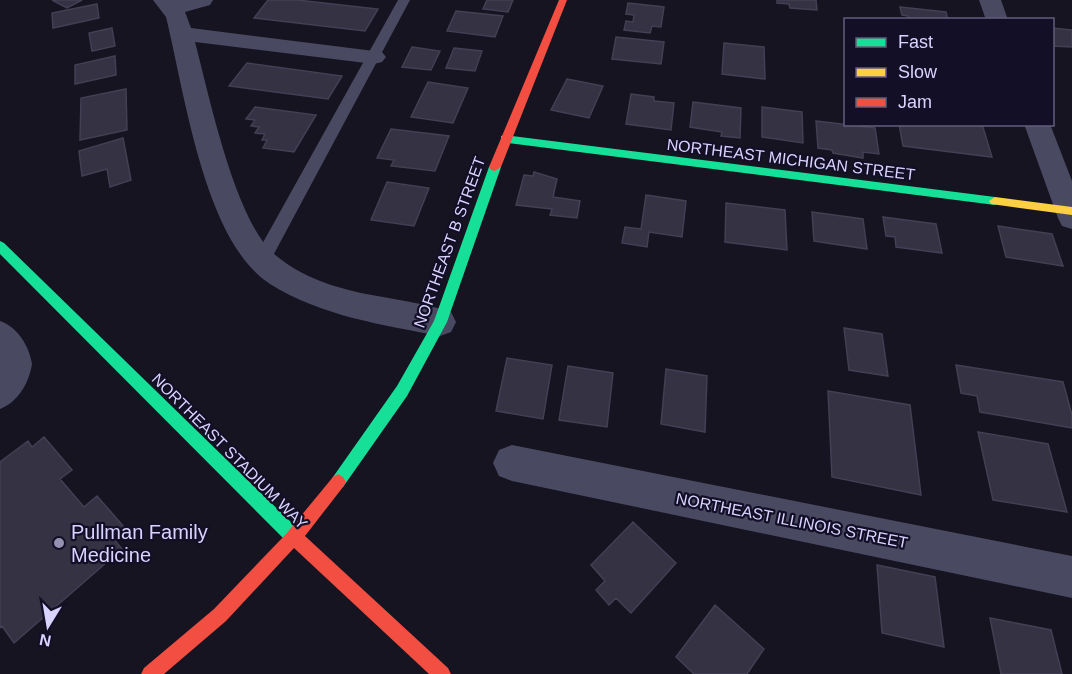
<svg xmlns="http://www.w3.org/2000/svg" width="1072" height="674" font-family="Arial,sans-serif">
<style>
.building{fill:#343243;stroke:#433f54;stroke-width:1.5}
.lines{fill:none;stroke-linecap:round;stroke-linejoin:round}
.lane{fill:#4a4962;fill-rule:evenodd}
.street{fill:#4a4962;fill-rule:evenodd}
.fast{fill:#16e098;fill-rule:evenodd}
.slow{fill:#ffcf43;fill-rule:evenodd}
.jam{fill:#f24e42;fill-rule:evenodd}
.poi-dot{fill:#9591b1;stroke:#130f26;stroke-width:2}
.labels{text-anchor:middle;stroke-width:4.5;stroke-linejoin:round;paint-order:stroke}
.street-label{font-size:16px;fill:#d9d4ff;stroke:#130f26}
.near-poi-label{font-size:20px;fill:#d9d4ff;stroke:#130f26;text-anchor:start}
</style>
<rect width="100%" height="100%" fill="#161421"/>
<path class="building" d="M52,0H82L67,8Z
M268,0H297L378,9L365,31L254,18Z
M487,0H513L508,12L483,9Z
M777,0H816L817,10L790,8L789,4L777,3Z
M628,3L664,7L661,27L652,26L650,33L624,30L626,21L633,22L634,15L626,14Z
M97,4L99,18L53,28L52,13Z
M900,7L946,12L948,20H909L908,16L902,15Z
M456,11L503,16L495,37L447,31Z
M112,28L115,46L92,51L89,33Z
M1052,28L1072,30V47L1052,46Z
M616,37L664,42L661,64L612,59Z
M724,43L764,47L765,79L722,74Z
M412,47L440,51L431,70L402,67Z
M454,48L482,51L475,71L446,68Z
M115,56L116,75L75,84V65Z
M247,63L342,76L328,99L229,86Z
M567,79L603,86L589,118L551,110Z
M428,82L468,88L453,123L411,117Z
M126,89L127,130L80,140L81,98Z
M631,94L654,97V101L674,103L671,130L626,124Z
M693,102L741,108L740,138L721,136L722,132L690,127Z
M255,107L316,115L294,152L263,148L267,140H262L265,134L255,133L259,127L251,126L255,120L246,119Z
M762,107L802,112L803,143L762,137Z
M816,121L875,128L879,154L863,152V158L833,153L832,150L818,148Z
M899,124H982L992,157L903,146Z
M391,129L449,136L435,171L391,166L394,160L377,158Z
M123,138L131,180L110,187L107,169L82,176L79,151Z
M534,172L557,179L553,197L580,201L577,218L550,215L552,209L516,205L524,175L533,176Z
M387,182L429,188L414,226L371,220Z
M646,195L686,201L682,237L649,232L647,247L622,243L625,227L641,229Z
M726,203L785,210L787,250L725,242Z
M812,212L863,219L867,249L814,241Z
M883,217L936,224L942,253L896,247L895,237L886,236Z
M998,226L1052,234L1063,266L1006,257Z
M844,328L882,334L888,376L849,370Z
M507,358L552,365L543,419L496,411Z
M956,365L1063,382L1072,415V428L980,412L977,396L961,393Z
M568,366L613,373L607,427L559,420Z
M666,369L707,376L705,432L661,424Z
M828,391L910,405L921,495L832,477Z
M978,432L1048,444L1067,512L993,500Z
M44,437L72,470L60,479L84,507L97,496L124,527L112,537L122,549L14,643L2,626L0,628V462L28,441L32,447Z
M633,522L676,563L631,613L616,598L609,605L596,590L605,581L591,565Z
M877,565L935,577L944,647L882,633Z
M715,605L764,649L747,674H694L676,657Z
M990,618L1051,630L1062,674H1001Z"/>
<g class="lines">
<path class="lane" d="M398,0H410L268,265L262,267L256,265L253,260L256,255Z"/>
<path class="street" d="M153,0H213L210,5L185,12L191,28L382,52L386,57L382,62L374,64L195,42C209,95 234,216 272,252C288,267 310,278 331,285C370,298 413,299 451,312L456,322L451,332L440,336C383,325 321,316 270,284C204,242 184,89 166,17Z
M979,0H1001L1008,20H986Z
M1024,124H1050L1072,181V229L1062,226L1058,218Z
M0,321C17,327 29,345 32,364C29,383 18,402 0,409Z
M512,445L1072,556V598L512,481L499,476L493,463L499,450Z"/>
<path class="fast" d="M505,135L995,197L1001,201L995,205L501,142V136Z
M495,163L501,167L447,322L407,396L343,487L338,490L333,487L330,482L333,477L397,386L434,321L489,167Z
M0,241L4,243L299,530L301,536L299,542L293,544L287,542L0,254Z"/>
<path class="slow" d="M995,197L1072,207V215L991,204L989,201Z"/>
<path class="jam" d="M559,0H567L501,167L495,171L491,170L489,167Z
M338,474L343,477L346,482L343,487L305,536L448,668L451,674H429L294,548L226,621L164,674H141L144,668L214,609L286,534L333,477Z"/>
</g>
<circle class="poi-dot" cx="59" cy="543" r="6"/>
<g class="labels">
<g class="street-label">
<text transform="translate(791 159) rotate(7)" y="6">NORTHEAST MICHIGAN STREET</text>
<text transform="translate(449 242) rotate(-70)" y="6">NORTHEAST B STREET</text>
<text transform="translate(230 451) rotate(45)" y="6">NORTHEAST STADIUM WAY</text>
<text transform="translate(792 520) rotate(11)" y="6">NORTHEAST ILLINOIS STREET</text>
</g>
<g class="near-poi-label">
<text x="71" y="539">Pullman Family<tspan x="71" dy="23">Medicine</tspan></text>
</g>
</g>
<rect x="844" y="18" width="210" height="108" fill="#130f26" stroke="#625e7d" stroke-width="1.5"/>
<rect x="856" y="38" width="30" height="9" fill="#16e098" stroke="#625e7d" stroke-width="1.5"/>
<text x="898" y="48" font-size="18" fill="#d9d4ff">Fast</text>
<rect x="856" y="68" width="30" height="9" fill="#ffcf43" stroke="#625e7d" stroke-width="1.5"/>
<text x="898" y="78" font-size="18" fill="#d9d4ff">Slow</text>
<rect x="856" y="98" width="30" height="9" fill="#f24e42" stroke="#625e7d" stroke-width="1.5"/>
<text x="898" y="108" font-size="18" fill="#d9d4ff">Jam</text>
<g transform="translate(48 626) rotate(191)" stroke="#130f26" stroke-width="4.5" paint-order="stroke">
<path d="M0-4.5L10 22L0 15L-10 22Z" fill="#d9d4ff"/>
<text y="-9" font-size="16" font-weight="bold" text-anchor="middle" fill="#d9d4ff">N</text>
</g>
</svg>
